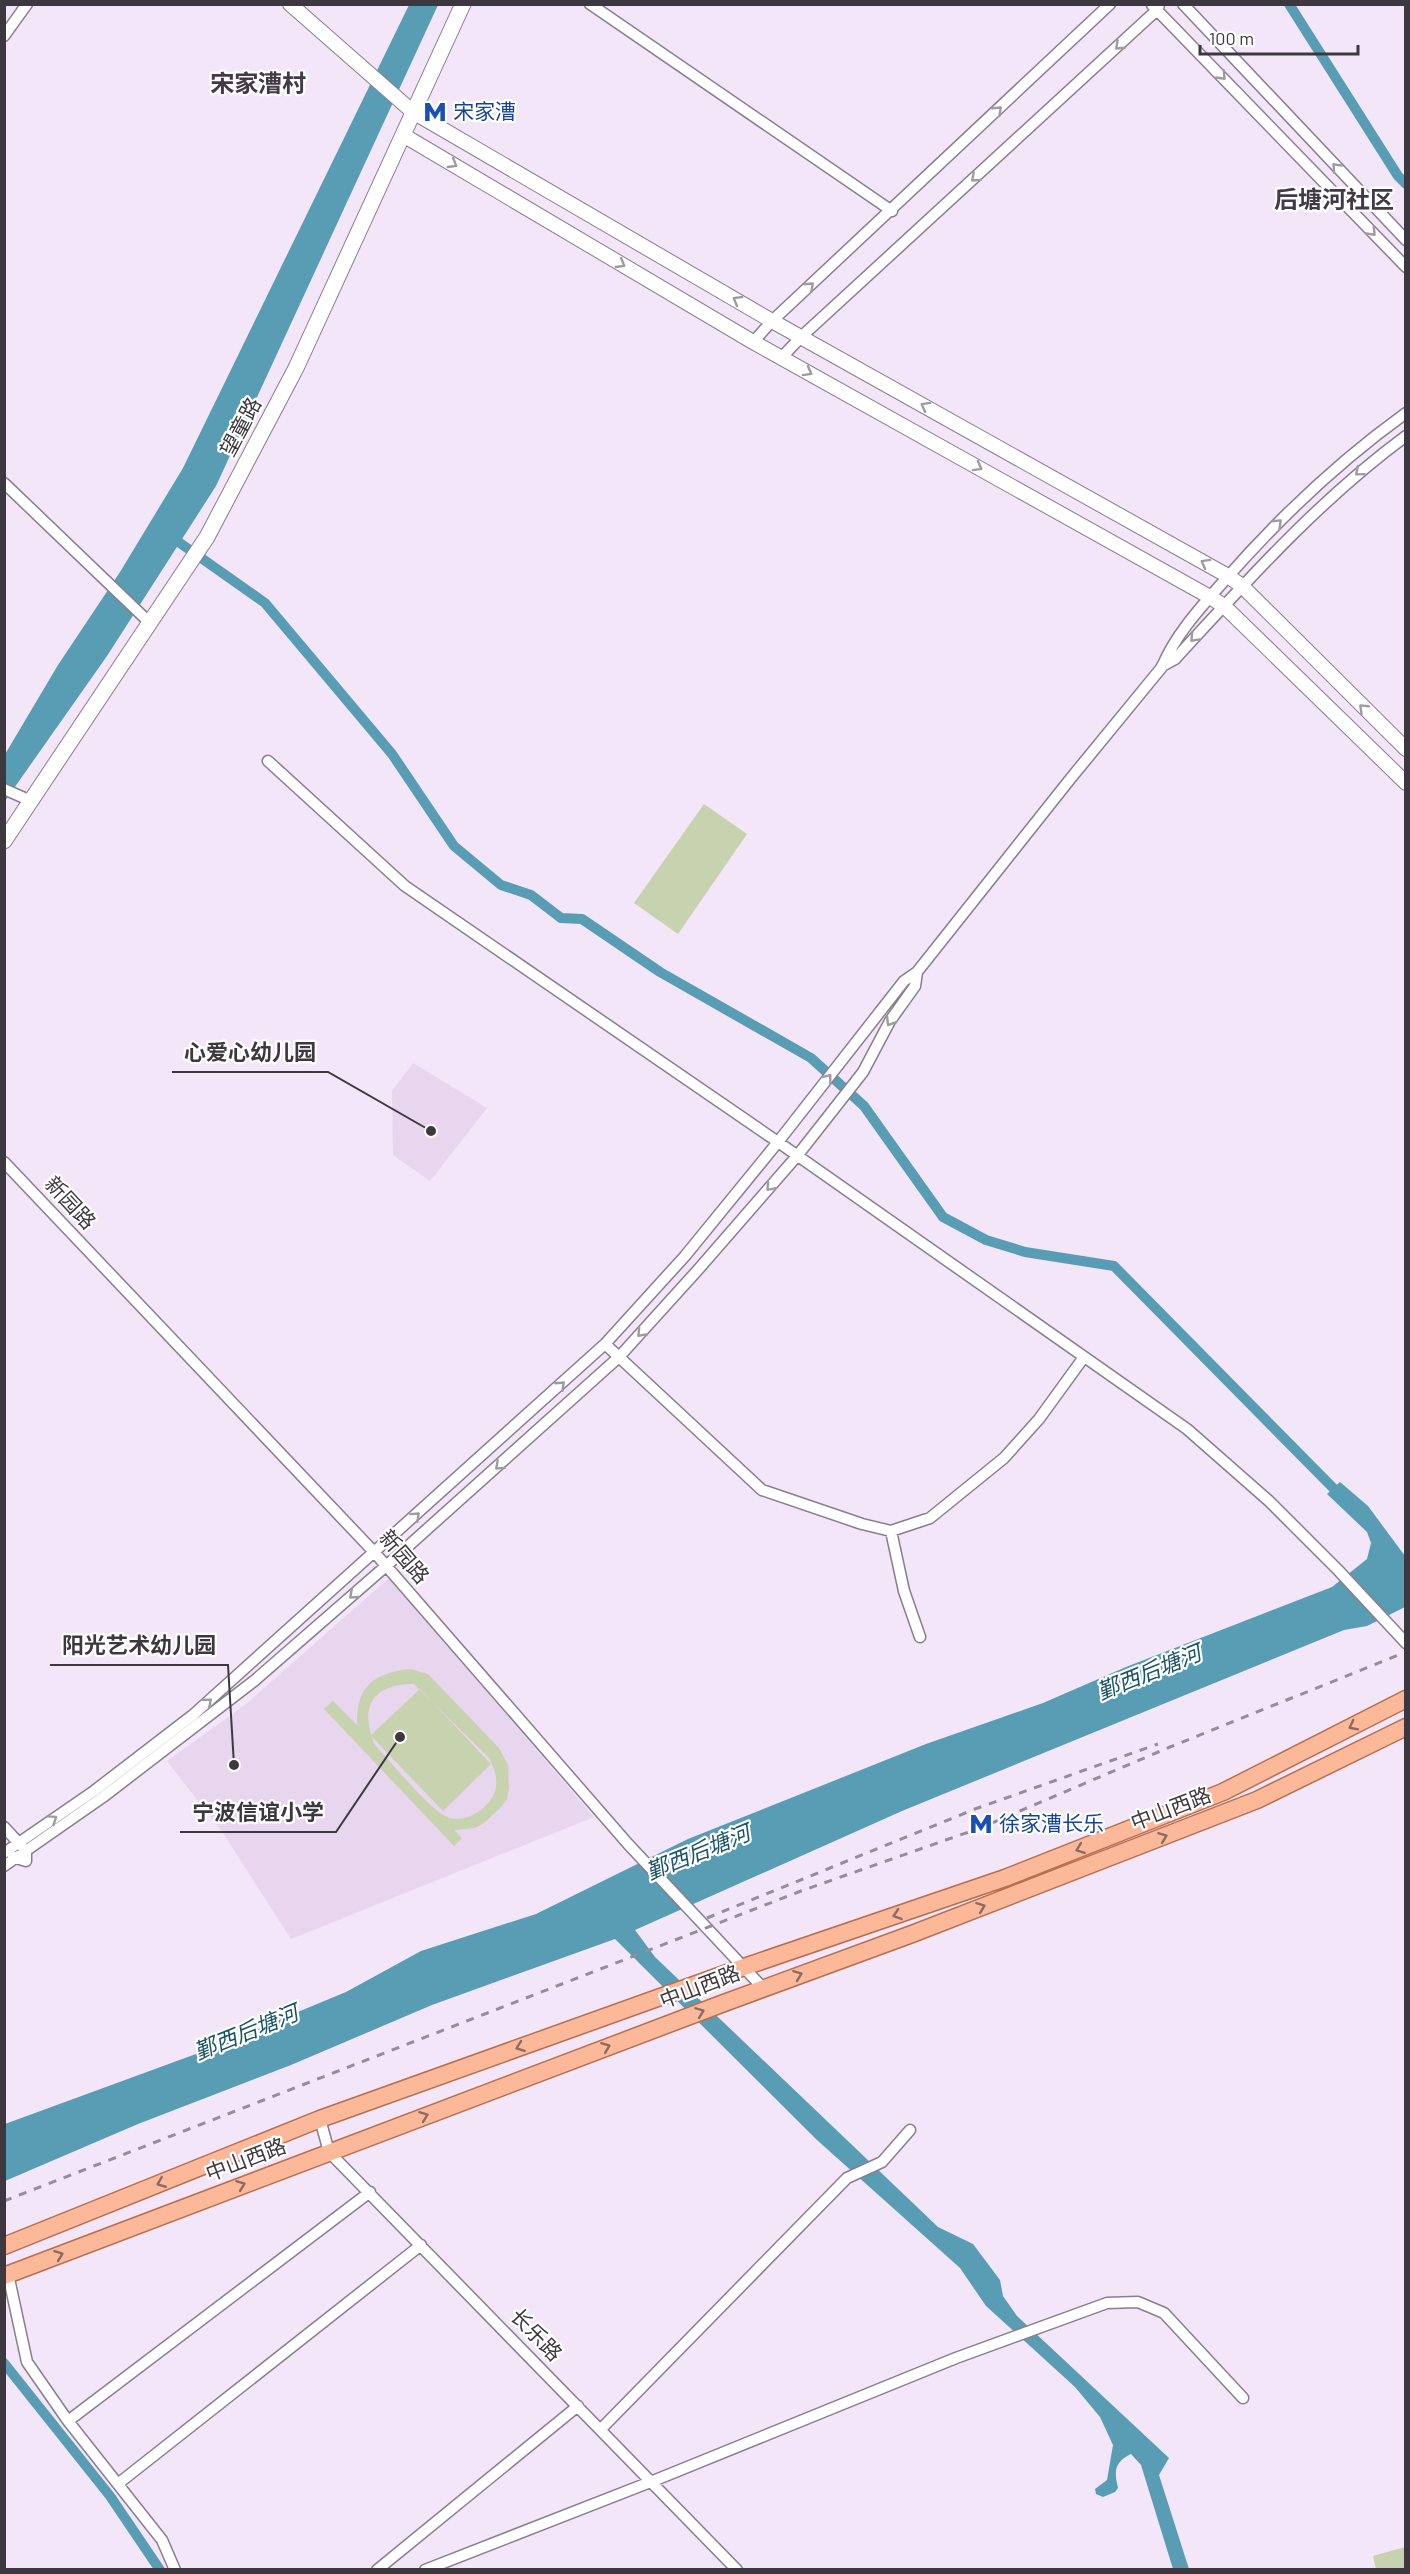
<svg xmlns="http://www.w3.org/2000/svg" width="1410" height="2574" font-family="Barlow,'Noto Sans SC',sans-serif">
<style>
.built{fill:#e7d6ee}
.green{fill:#c7d2af;fill-rule:evenodd}
.water{fill:#589db4}
.lines{fill:none;stroke-linecap:round;stroke-linejoin:round}
.canal{stroke:#589db4;stroke-width:10}
.minor-casing{stroke:#897e8e;stroke-width:13}
.tertiary-casing{stroke:#897e8e;stroke-width:16}
.secondary-casing{stroke:#897e8e;stroke-width:17}
.primary-casing{stroke:#b86e4f;stroke-width:19}
.minor{stroke:#fff;stroke-width:10}
.tertiary{stroke:#fff;stroke-width:14}
.secondary{stroke:#fff;stroke-width:15}
.primary{stroke:#fcb99a;stroke-width:16}
.rail{stroke:#958d99;stroke-width:3;stroke-dasharray:8 8;stroke-linecap:butt}
.oneway{stroke:#9e9c9f}
.oneway2{stroke:#896c63}
.labels{text-anchor:middle;stroke-width:4.5;stroke-linejoin:round;paint-order:stroke}
.transit-label{font-size:21px;fill:#164399;stroke:#fff;text-anchor:start}
.street-label{font-size:21px;fill:#3d383f;stroke:#fff}
.water-label{font-size:22px;font-style:italic;fill:#1b5465;stroke:#fff}
.quarter-label{font-size:24px;font-weight:bold;fill:#433947;stroke:#fff}
.leader{fill:none;stroke:#3d383f;stroke-width:2}
.callout-dot{fill:#3d383f;stroke:#fff;stroke-width:2}
.callout-label{font-size:22px;text-anchor:middle;font-weight:bold;fill:#3d383f;stroke:#fff;stroke-width:4.5;stroke-linejoin:round;paint-order:stroke}
</style>
<rect width="100%" height="100%" fill="#f2e6f8"/>
<path class="built" d="M413,1063L487,1108L430,1181L393,1155L392,1091Z
M389,1578L594,1817L291,1939L223,1833L167,1761L246,1704Z"/>
<path class="green" d="M704,804L747,834L678,934L634,903Z
M410,1669L428,1674L499,1748L508,1765L509,1788L507,1799L501,1807L484,1823L475,1828L454,1830L462,1838L454,1846L324,1709L333,1701L357,1725C356,1687 373,1673 410,1669ZM414,1684L489,1758C497,1773 500,1787 490,1801C480,1814 461,1824 445,1816C427,1806 390,1761 374,1744L372,1737L443,1811L491,1764L420,1689L371,1735C361,1699 380,1684 414,1684Z
M1405,2547V2569H1376L1373,2556Z"/>
<path class="water" d="M409,5H438L216,486L107,656L5,801L4,756L58,665L120,572L183,468Z
M1340,1482L1368,1506L1405,1556V1607L1367,1626L1344,1630L902,1811L635,1930L655,1957L938,2227L973,2244L1000,2280L1003,2296L1017,2316L1169,2458L1159,2475L1189,2569H1173L1141,2465L1131,2454C1114,2462 1114,2472 1118,2488L1115,2492L1103,2497L1096,2494L1095,2489L1107,2480L1113,2445L1100,2417L1075,2387L986,2306L960,2268L817,2140L615,1939L432,2005L291,2065L138,2124L5,2181V2124L245,2036L264,2026L346,1992L421,1951L536,1914L688,1839L926,1744L1043,1703L1126,1667L1332,1587L1367,1559L1371,1543L1367,1532L1327,1494Z"/>
<g class="lines">
<path class="canal" d="M1289,4L1398,176L1406,184
M170,536L265,603L392,754L454,846L501,885L531,895L561,918L582,919L660,972L811,1058L864,1106L943,1217L986,1240L1025,1252L1114,1266L1343,1498
M4,2363L110,2496L160,2570"/>
<g class="minor-casing">
<path id="minor" d="M590,4L892,211
M1183,4L1406,240
M1152,5L1406,267
M4,36L27,4
M753,342L772,321L1110,4
M782,357L801,337L1158,9L1159,4
M4,483L150,623
M1162,666L1175,659C1248,580 1319,500 1406,436
M268,761L405,886L778,1142L1187,1429L1269,1501L1338,1570L1406,1643
M4,789L31,801
M4,1162L375,1553L628,1844L763,1988
M605,1344L762,1490L862,1524L891,1531L930,1518L1004,1458L1039,1419L1084,1357
M891,1531L904,1591L920,1637
M4,1827L26,1851V1861L13,1857
M4,1853L94,1791L193,1715L605,1344L685,1256L778,1142L904,981L917,972L1071,778L1162,667C1175,635 1201,607 1224,581C1279,518 1338,462 1406,413
M4,1866L103,1797L254,1681L386,1566L619,1357L696,1272L797,1156L863,1072L890,1021L915,986L917,972
M320,2119L329,2152L737,2570
M8,2274L27,2362L68,2421L162,2540L175,2570
M68,2421L370,2192
M601,2429L847,2178L882,2162L910,2130
M119,2483L421,2245
M377,2570L578,2406
M425,2570L653,2481L956,2358L1107,2303L1138,2302L1164,2313L1243,2398"/>
</g>
<g class="tertiary-casing">
<path id="tertiary" d="M290,4L413,112L772,321L1228,576L1242,586L1406,749
M403,135L753,342L1210,597L1224,606L1406,783"/>
</g>
<g class="secondary-casing">
<path id="secondary" d="M4,841L207,537L296,368L463,4"/>
</g>
<g class="primary-casing">
<path id="primary" d="M4,2246L320,2119L744,1967L1005,1878L1223,1792L1406,1699
M4,2276L724,2003L912,1934L1257,1800L1406,1727"/>
</g>
<use href="#minor" class="minor"/>
<use href="#tertiary" class="tertiary"/>
<use href="#secondary" class="secondary"/>
<use href="#primary" class="primary"/>
<path class="rail" d="M707,1918L975,1809L1158,1744
M4,2201L801,1891L980,1828L1170,1747L1406,1652"/>
</g>
<defs><path id="oneway-chevron" d="M-2-3.5L2.5 0L-2 3.5" fill="none" stroke-width="1.6" stroke-linecap="round" stroke-linejoin="round" transform="scale(1.5)"/></defs>
<g class="oneway">
<use href="#oneway-chevron" transform="translate(1119 46) rotate(137)"/>
<use href="#oneway-chevron" transform="translate(1222 76) rotate(46)"/>
<use href="#oneway-chevron" transform="translate(998 110) rotate(-43)"/>
<use href="#oneway-chevron" transform="translate(453 164) rotate(31)"/>
<use href="#oneway-chevron" transform="translate(1336 167) rotate(-133)"/>
<use href="#oneway-chevron" transform="translate(975 178) rotate(138)"/>
<use href="#oneway-chevron" transform="translate(1372 232) rotate(46)"/>
<use href="#oneway-chevron" transform="translate(621 264) rotate(31)"/>
<use href="#oneway-chevron" transform="translate(810 286) rotate(-43)"/>
<use href="#oneway-chevron" transform="translate(737 300) rotate(-150)"/>
<use href="#oneway-chevron" transform="translate(808 372) rotate(29)"/>
<use href="#oneway-chevron" transform="translate(925 406) rotate(-151)"/>
<use href="#oneway-chevron" transform="translate(978 467) rotate(29)"/>
<use href="#oneway-chevron" transform="translate(1359 472) rotate(140)"/>
<use href="#oneway-chevron" transform="translate(1278 523) rotate(-44)"/>
<use href="#oneway-chevron" transform="translate(1205 563) rotate(-151)"/>
<use href="#oneway-chevron" transform="translate(1194 638) rotate(133)"/>
<use href="#oneway-chevron" transform="translate(1363 708) rotate(-136)"/>
<use href="#oneway-chevron" transform="translate(890 1022) rotate(122)"/>
<use href="#oneway-chevron" transform="translate(828 1078) rotate(-52)"/>
<use href="#oneway-chevron" transform="translate(770 1187) rotate(131)"/>
<use href="#oneway-chevron" transform="translate(641 1333) rotate(133)"/>
<use href="#oneway-chevron" transform="translate(561 1385) rotate(-43)"/>
<use href="#oneway-chevron" transform="translate(499 1466) rotate(138)"/>
<use href="#oneway-chevron" transform="translate(416 1516) rotate(-42)"/>
<use href="#oneway-chevron" transform="translate(353 1595) rotate(139)"/>
<use href="#oneway-chevron" transform="translate(208 1702) rotate(-40)"/>
<use href="#oneway-chevron" transform="translate(53 1819) rotate(-34)"/>
</g>
<g class="oneway2">
<use href="#oneway-chevron" transform="translate(1353 1726) rotate(153)"/>
<use href="#oneway-chevron" transform="translate(1163 1837) rotate(-21)"/>
<use href="#oneway-chevron" transform="translate(1080 1849) rotate(159)"/>
<use href="#oneway-chevron" transform="translate(981 1907) rotate(-21)"/>
<use href="#oneway-chevron" transform="translate(897 1915) rotate(161)"/>
<use href="#oneway-chevron" transform="translate(798 1975) rotate(-20)"/>
<use href="#oneway-chevron" transform="translate(700 2012) rotate(-21)"/>
<use href="#oneway-chevron" transform="translate(520 2047) rotate(160)"/>
<use href="#oneway-chevron" transform="translate(606 2047) rotate(-21)"/>
<use href="#oneway-chevron" transform="translate(424 2116) rotate(-21)"/>
<use href="#oneway-chevron" transform="translate(161 2183) rotate(158)"/>
<use href="#oneway-chevron" transform="translate(241 2185) rotate(-21)"/>
<use href="#oneway-chevron" transform="translate(59 2255) rotate(-21)"/>
</g>
<defs>
<g id="metro-bare" transform="scale(1.8)"><path d="M-5.5 5V-5H-3L0 0L3-5H5.5V5H3V-.5L0 4L-3-.5V5Z" fill="#1a4fb4" stroke="#fff" stroke-width="2.5" paint-order="stroke"/></g>
</defs>
<g fill-rule="evenodd">
<use href="#metro-bare" x="435" y="112"/>
<use href="#metro-bare" x="981" y="1824"/>
</g>
<g class="labels">
<g class="transit-label">
<text x="453" y="119">宋家漕</text>
<text x="999" y="1831">徐家漕长乐</text>
</g>
<g class="street-label">
<text transform="translate(241 427) rotate(-62)" y="7">望童路</text>
<text transform="translate(70 1203) rotate(47)" y="7">新园路</text>
<text transform="translate(404 1557) rotate(49)" y="7">新园路</text>
<text transform="translate(1171 1809) rotate(-21)" y="7">中山西路</text>
<text transform="translate(700 1987) rotate(-21)" y="7">中山西路</text>
<text transform="translate(246 2160) rotate(-21)" y="7">中山西路</text>
<text transform="translate(536 2335) rotate(46)" y="7">长乐路</text>
</g>
<g class="water-label">
<text transform="translate(1149 1672) rotate(-22)" y="8">鄞西后塘河</text>
<text transform="translate(698 1852) rotate(-22)" y="8">鄞西后塘河</text>
<text transform="translate(246 2032) rotate(-22)" y="8">鄞西后塘河</text>
</g>
<g class="quarter-label">
<text x="258" y="92">宋家漕村</text>
<text x="1334" y="208">后塘河社区</text>
</g>
</g>
<path class="leader" d="M431 1131L328 1072H172M234 1765L228 1665H50M400 1737L336 1832H180"/>
<g class="callout-dot">
<circle cx="431" cy="1131" r="6"/>
<circle cx="234" cy="1765" r="6"/>
<circle cx="400" cy="1737" r="6"/>
</g>
<g class="callout-label">
<text x="250" y="1060">心爱心幼儿园</text>
<text x="139" y="1653">阳光艺术幼儿园</text>
<text x="258" y="1820">宁波信谊小学</text>
</g>
<rect width="1410" height="2574" fill="none" stroke="#3d383f" stroke-width="12"/>
<path d="M1200 45v9h158v-9" fill="none" stroke="#3d383f" stroke-width="3"/>
<text x="1209" y="45" font-size="18" fill="#3d383f" stroke="#ffffff" stroke-width="4.5" paint-order="stroke">100 m</text>
</svg>
